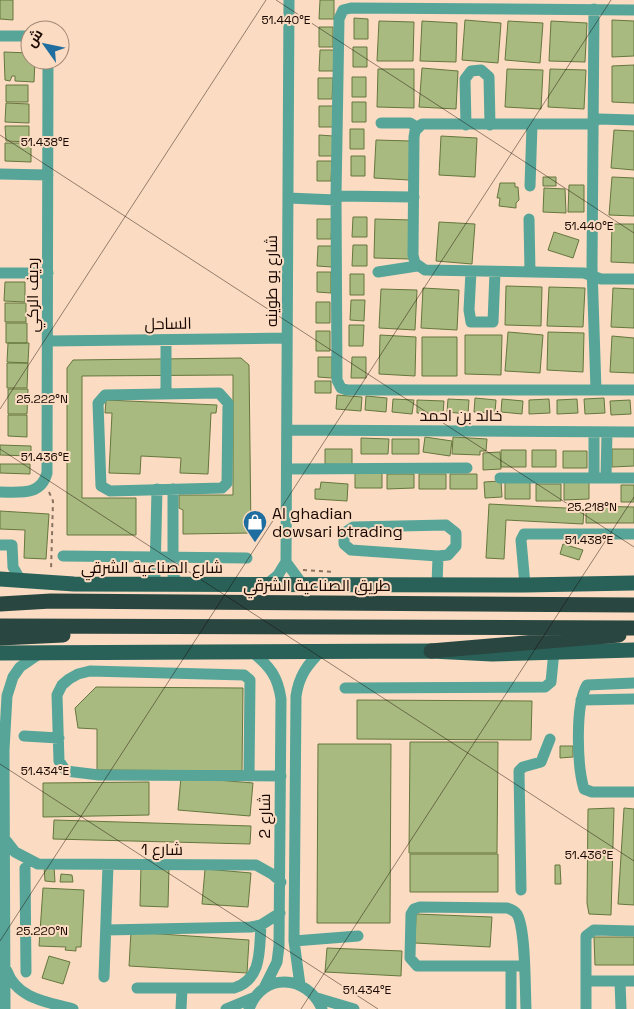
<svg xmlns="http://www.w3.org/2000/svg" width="634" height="1009" font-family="'Space Grotesk',Cairo,sans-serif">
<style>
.building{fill:#a8ba7f;stroke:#66763e}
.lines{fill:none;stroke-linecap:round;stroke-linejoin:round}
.path{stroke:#8a7261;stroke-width:2;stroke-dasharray:4 4;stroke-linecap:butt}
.minor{stroke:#57a599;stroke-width:11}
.major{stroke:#296159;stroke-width:15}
.highway{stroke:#2a4641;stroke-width:15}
.ticks{fill:none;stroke:#190800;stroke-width:1;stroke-opacity:0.45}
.labels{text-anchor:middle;stroke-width:4;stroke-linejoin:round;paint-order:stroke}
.street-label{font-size:16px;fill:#190800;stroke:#fbdcc2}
.poi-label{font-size:16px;fill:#190800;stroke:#fbdcc2;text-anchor:start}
.ticks-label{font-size:12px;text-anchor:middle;fill:#190800;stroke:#fbdcc2;stroke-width:4;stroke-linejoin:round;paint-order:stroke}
</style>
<rect width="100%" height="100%" fill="#fbdcc2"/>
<path class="building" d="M0,0H13V20L0,19Z
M320,0H334V19H319Z
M354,18L368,19V39H354Z
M465,20L501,23L498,63L462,60Z
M612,20L634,21V56L612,57Z
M379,21L414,22L413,61H377Z
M422,21L457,23L456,62L420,61Z
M508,21L543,23L540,63L505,60Z
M551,21L587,23L585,62L549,61Z
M319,27H333V47H319Z
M353,47H367V67H353Z
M320,50H334V71H319Z
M4,52L30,53V60H35L34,82L15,81V76H12L10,81L5,80Z
M634,65V103L612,102V66Z
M422,68L458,71L456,109L419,107Z
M378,69H414V108L377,107Z
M507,69L543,70L541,109L505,107Z
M550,69L586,70L584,109L548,107Z
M352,77H366V97H352Z
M318,78H333L332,99H318Z
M6,85H28V102H6Z
M352,102H366V122H352Z
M6,103L29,104V123L5,122Z
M319,106H333V127H319Z
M5,126H29V142L6,141Z
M350,129H364V149H350Z
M614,130L634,131V170L611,168Z
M319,135L333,136V156H319Z
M441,136L477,138L475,177L439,175Z
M376,140L411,141L409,180L374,178Z
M5,143H31V162L5,161Z
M351,156H365V176H351Z
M317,161H332L331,181H317Z
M543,177H556V186H543Z
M612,177L634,178V216L609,215Z
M500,183H515V187H518L519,200L516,203V208L499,206L500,198H497Z
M569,185H584V212H568Z
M544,188L565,189L566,213L543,212Z
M353,217H367V237H352Z
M317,219H332L331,239H317Z
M375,219L411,220L410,259L374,258Z
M439,222L475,224L472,264L436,261Z
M612,224H634V263L611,262Z
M554,232L579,240L573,258L548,250Z
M353,245H367V266H352Z
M318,246H332V267L317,266Z
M317,272H331V293L317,292Z
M350,274H364V295H350Z
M5,282H25V302L4,301Z
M506,286L542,287L541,326L505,325Z
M549,287L585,288L583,327L547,326Z
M423,288L459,290L457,330L421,328Z
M613,288L634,289V328L611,327Z
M381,289L417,290L415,330L379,328Z
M351,300H365L364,321L350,320Z
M316,302H330V323H316Z
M5,303H26V322H5Z
M6,323H27V343H6Z
M349,325H364L363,346H349Z
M316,331H330V351H316Z
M508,332L543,335L540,373L505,371Z
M548,332L584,333L583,372L547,370Z
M380,335L416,337L415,376L379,374Z
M465,335H502L501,375L465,374Z
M612,336L634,338V373L610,372Z
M422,337H457V376H422Z
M8,343H29L28,363L7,362Z
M318,357H332V378L318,377Z
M352,357H366V378H351Z
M241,358L249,365L251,533L183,534V510L179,508V495H233V375L82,376V498H136V535H67V368L73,360Z
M7,363H28L27,388H7Z
M315,381H331V393H315Z
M8,389H28L27,414H8Z
M337,395L362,397L361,411L336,409Z
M366,396L387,398L386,412L365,410Z
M475,398L496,400L495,413L474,412Z
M604,398L605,413L585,414L584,399Z
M393,399L414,400L412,414L392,412Z
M448,399L469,400L468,414L447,412Z
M502,399L523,401L522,414L501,412Z
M549,399L550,413L529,414V400Z
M577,399L578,413L557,414V400Z
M106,400L217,405L216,413H211L208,474L180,473L181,458L141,456L140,474L109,473L112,413H105Z
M417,400L444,401L443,414L417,413Z
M630,400L631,414L611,415L610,401Z
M8,415H27V437L8,436Z
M425,437L452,441L450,456L423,452Z
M453,437L487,439L486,451H480V455L452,454Z
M361,438L389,439L388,454H361Z
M392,439H419V454H392Z
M0,445L31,446V456L0,455Z
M325,449H352V465L325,464Z
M612,449H634V466L612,467Z
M501,450H526V467H501Z
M532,450H556V467H532Z
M563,451H587V468H563Z
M500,452L501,469L483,470V453Z
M0,464H30V474L0,473Z
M355,473H382V488H355Z
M387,474H414V488L387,489Z
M419,474H446V489H419Z
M450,474H477V489H450Z
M501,481L502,497L485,498L484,482Z
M321,482L348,484L347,501L315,499V489H320Z
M505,482H530V499H505Z
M564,482H589V499L564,500Z
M536,484H561V501H536Z
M621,485H634V502H621Z
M489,504L584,509L583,524L506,520L504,559L486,558Z
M586,506L634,507V523H586Z
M0,511L49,514L46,559L24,558L25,530L0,529Z
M563,544L583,550L579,560L560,554Z
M96,687L243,688L242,771L97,770V729L78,728L75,708Z
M357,700L532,701L531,740L357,739Z
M410,742H498L497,853H409Z
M318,744H391L390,923H317Z
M560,746H573V757L560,758Z
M181,777L253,783L250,816L178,810Z
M149,782V815L43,817V783Z
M614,808L611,915L589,914L587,903L588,809Z
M624,808L634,809V905L618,904Z
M54,820L251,826L250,844L53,839Z
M410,854H498V892H410Z
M555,865H560L561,884H555Z
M44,866H54L55,882L45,881Z
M141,866L169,867L168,907L140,906Z
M205,869L251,873L248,907L202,904Z
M61,874L72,875L73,882H60Z
M43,888L84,890L81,947H76V951L65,950L66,947L39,946Z
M416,914L492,917L490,947L415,943Z
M131,932L249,940L247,973L129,966Z
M594,937H634V965H595Z
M327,948L402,951L401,976L325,972Z
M49,956L70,962L63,984L42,978Z"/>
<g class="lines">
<path class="path" d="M49,492L53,501L51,571
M303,570L333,572"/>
<path class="minor" d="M594,9L592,267L596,390
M634,10L351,8L343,10L339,19L336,196L337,380L341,388L347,390H634
M0,36H30
M634,120L599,119L588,124H422L415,131L414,137L413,255L415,263L425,270L584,273L601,279H634
M381,123H410L417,127
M466,125L465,79L471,71L481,70L489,77L490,125
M0,174L48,175
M530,186L532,125
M336,196L414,197
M288,198L336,200
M529,219L530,272
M471,271L469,310L471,322H493L495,272
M378,272L417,266
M0,273H48
M166,340V394
M49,341L287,338
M219,393L228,403L227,483L222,488L110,491L101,486L98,403L105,395Z
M287,430L634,432
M594,432V478
M287,469L467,468
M500,478H634
M606,478L607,432
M173,489V575L178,584
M0,492C20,492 41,496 47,473L48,60
M0,545H12L13,567L21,581
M63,556L247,558
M286,562L303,585
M147,584L155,576L157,489
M266,585L278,575L286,562L289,0
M437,585L438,556L448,555L456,546V533L446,525L353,527L344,533V544L351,550L438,556
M525,585L521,540L524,534H634
M252,652C270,666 278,677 281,699L279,946L277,962L264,988
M634,683L587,685C575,704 577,766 584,789L592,792H634
M345,688L545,687L551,682L554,651
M581,700L634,699
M24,736L59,738
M249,776L250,680L244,675L90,671L78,674L69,679L62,685L57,695L59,761L66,771L99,775L281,776
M4,838L15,852L38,864L256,865L272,874L281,882
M25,868L26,972
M521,890L519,771L523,767L541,762L550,739
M106,930L251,927L261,925L280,913
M294,941L358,936
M524,966H417L410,958L411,914L414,909L420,907L507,908C510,909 514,910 517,914C526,929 525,989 526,1009
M7,971C17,999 48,1002 73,1009
M104,977L108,865
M586,981H634
M620,981L621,1009
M300,985L294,941L296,696C299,676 307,665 321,651
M137,988H234C263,979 259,949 261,925
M317,998L354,1009
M5,1009L4,750L7,696L13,677L20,667L42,652
M181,1009L182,989
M226,1009L255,997
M249,1009C262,972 307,974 322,1009
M511,1009V966
M586,1009V936L594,930L634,931"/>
<path class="major" d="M0,579L74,584L525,585L634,583
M0,653L431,651L492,654L634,650"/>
<path class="highway" d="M0,604L51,601L634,605
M0,626L634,628
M0,638L63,635
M431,651L619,635"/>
</g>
<path class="ticks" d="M276,0L634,233M0,135L634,547M0,409L266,0M0,449L634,861M0,764L378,1009M0,941L611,0M301,1009L634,497"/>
<defs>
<g id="shop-pin" transform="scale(1.25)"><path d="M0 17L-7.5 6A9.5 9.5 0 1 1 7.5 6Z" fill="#206ea0" stroke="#fbdcc2"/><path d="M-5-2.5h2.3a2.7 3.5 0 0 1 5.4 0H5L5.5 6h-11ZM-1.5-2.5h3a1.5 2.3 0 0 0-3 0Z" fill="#fff"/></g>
</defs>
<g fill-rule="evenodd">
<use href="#shop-pin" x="255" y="522"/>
</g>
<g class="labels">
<g class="street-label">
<text transform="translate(271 281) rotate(-90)" y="6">شارع بو طوينه</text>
<text transform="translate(32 295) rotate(-90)" y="6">رديف الركي</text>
<text transform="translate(168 323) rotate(-1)" y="6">الساحل</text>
<text x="461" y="421">خالد بن احمد</text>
<text x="152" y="573">شارع الصناعية الشرقي</text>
<text x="317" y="591">طريق الصناعية الشرقي</text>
<text transform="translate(264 816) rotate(-90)" y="6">شارع 2</text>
<text x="162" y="855">شارع 1</text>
</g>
<g class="poi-label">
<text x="272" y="519">Al ghadian<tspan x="272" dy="18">dowsari btrading</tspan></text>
</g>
</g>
<g class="ticks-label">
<text x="286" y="24">51.440°E</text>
<text x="45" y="146">51.438°E</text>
<text x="589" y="230">51.440°E</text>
<text x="42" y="403">25.222°N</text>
<text x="45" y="461">51.436°E</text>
<text x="592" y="511">25.218°N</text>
<text x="589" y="544">51.438°E</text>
<text x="45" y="775">51.434°E</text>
<text x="589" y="859">51.436°E</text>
<text x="42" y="935">25.220°N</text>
<text x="367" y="994">51.434°E</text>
</g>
<g transform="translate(45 45) rotate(303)"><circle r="24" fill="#fbdcc2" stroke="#a18774"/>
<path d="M0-4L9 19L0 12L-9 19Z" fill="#206ea0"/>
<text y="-8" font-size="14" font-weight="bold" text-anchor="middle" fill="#190800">ش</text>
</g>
</svg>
